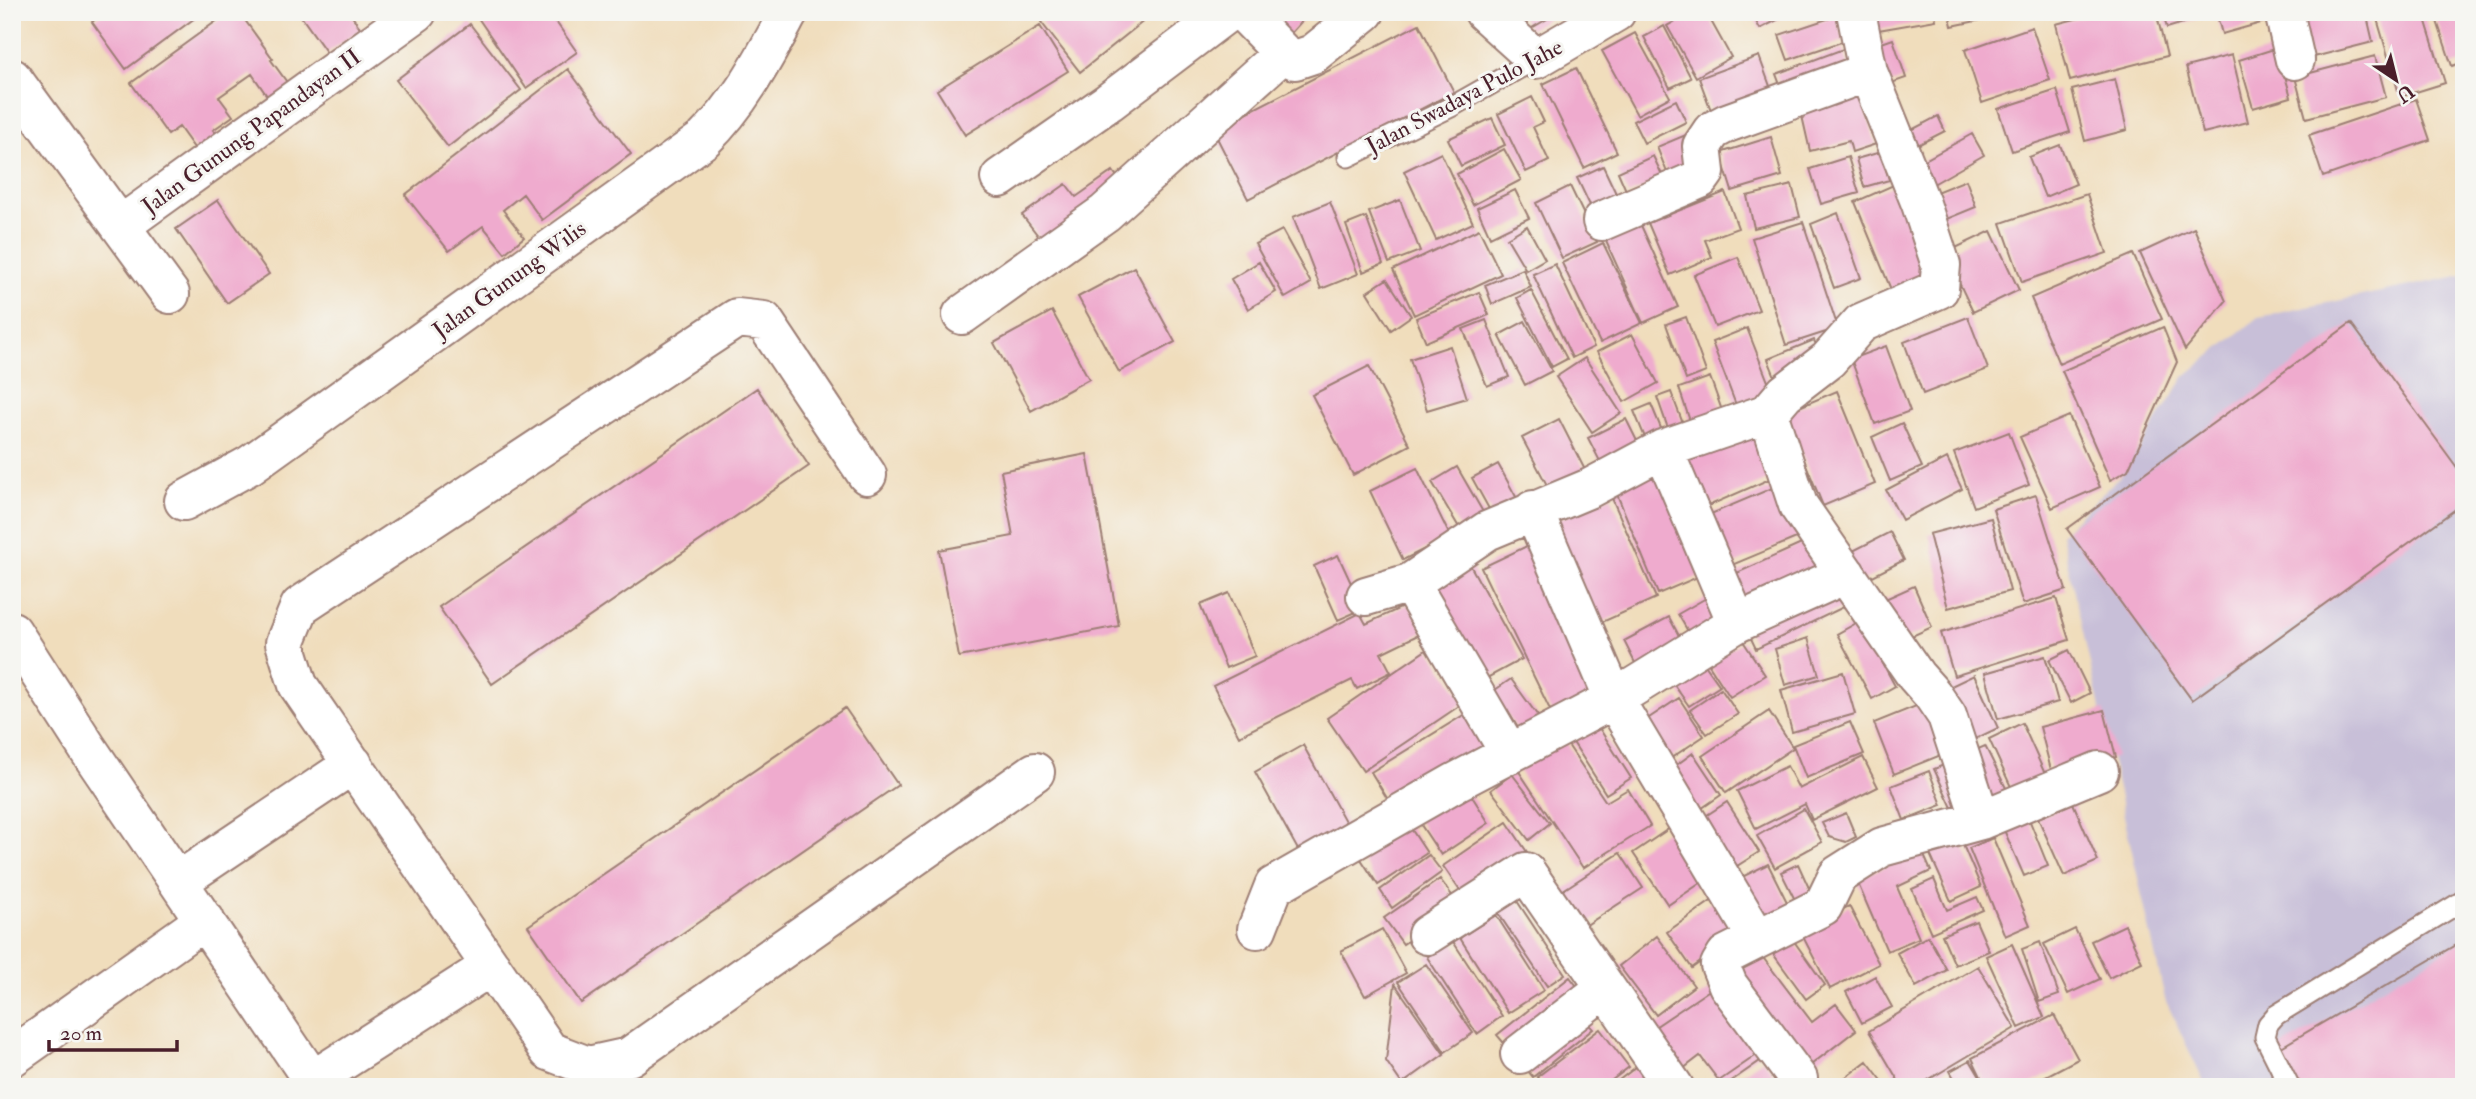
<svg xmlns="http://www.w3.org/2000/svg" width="2476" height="1099" font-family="'IM FELL Double Pica',serif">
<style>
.industrial{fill:#c8bfd8}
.building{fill:#efabce}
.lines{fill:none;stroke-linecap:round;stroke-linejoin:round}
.service-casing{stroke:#9d7e74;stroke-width:23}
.minor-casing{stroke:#9d7e74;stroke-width:42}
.service{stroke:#fff;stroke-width:19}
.minor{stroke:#fff;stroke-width:38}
.labels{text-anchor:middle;stroke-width:6;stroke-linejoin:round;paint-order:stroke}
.street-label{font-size:23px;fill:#4a1f2b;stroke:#f6f6f2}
</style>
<rect width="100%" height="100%" fill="#f6f6f2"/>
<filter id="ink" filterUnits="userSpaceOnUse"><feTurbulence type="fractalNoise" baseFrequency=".0143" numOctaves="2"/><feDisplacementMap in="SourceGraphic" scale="14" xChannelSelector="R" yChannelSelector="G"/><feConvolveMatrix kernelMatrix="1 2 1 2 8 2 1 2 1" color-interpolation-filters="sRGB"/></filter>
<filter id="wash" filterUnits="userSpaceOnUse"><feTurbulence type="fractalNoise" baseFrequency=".00686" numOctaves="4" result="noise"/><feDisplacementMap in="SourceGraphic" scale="28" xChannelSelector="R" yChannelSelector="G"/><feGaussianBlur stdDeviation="1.57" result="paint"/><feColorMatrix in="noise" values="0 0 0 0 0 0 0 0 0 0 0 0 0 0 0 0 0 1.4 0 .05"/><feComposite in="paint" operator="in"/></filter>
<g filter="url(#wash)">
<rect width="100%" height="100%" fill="#f0ddbc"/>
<path class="industrial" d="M2464,275V1087H2206L2165,999L2061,534L2126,470L2185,376L2259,317Z"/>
<g id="blocks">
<path class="building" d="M104,12H203L126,69L92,22Z
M229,12H239L273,59L271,60L294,92L274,106L252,74L219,97L233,116L213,130L218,136L197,152L179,127L168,135L131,83Z
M298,12H349L361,29L327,53Z
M474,12H549L577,52L526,88Z
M1054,12H1155L1080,72L1041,22Z
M1249,12H1310L1282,43Z
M1519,12H1559L1530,29Z
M1692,12H1706L1731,57L1696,77L1667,26Z
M1751,12H1783L1785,16L1760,29Z
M1858,12H1935L1936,20L1861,33Z
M1949,12H2004L2005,15L1952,26Z
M2102,12H2156L2167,56L2070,81L2056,24Z
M2162,12H2213V14L2167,28Z
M2216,12H2273L2275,19L2222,34Z
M2298,12H2366L2373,42L2310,58Z
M2375,12H2423L2445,83L2400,97Z
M2434,12H2464V62L2452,66Z
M1836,16L1844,41L1788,60L1779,35Z
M470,24L521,90L448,147L396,80Z
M1419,24L1454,92L1248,199L1213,130Z
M1040,26L1068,71L965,135L937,90Z
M1664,26L1691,78L1670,88L1644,37Z
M2032,27L2050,80L1982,103L1965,50Z
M1635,33L1670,97L1637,115L1602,51Z
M1893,39L1906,78L1883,86L1870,47Z
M2277,48L2291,97L2253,108L2239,60Z
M1843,49L1851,72L1785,98L1776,74Z
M2232,55L2248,122L2203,133L2186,67Z
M1759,56L1775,100L1715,121L1699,78Z
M2375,56L2386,97L2306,118L2295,77Z
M1576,68L1617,152L1584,168L1543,84Z
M568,69L631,154L542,220L523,194L503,210L524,237L505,253L483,226L449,251L405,195Z
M2115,79L2127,130L2085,141L2072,90Z
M2057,90L2070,132L2012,151L1998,109Z
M1860,92L1876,144L1852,152L1849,141L1810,151L1800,107Z
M1532,97L1544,122L1533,127L1549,161L1526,172L1498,114Z
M2416,99L2430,140L2323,177L2309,135Z
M1676,100L1686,122L1644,143L1633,121Z
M1938,116L1945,131L1910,149L1902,135Z
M1492,118L1505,145L1461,166L1448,139Z
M1688,134L1700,163L1668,175L1657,147Z
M1972,134L1984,155L1928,187L1916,165Z
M1771,137L1782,176L1732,191L1720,153Z
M2060,145L2076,184L2045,197L2029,157Z
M1504,149L1521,180L1473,205L1457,174Z
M1881,152L1889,180L1864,187L1856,159Z
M1441,153L1473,223L1436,240L1404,171Z
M1653,156L1664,179L1628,195L1618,172Z
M1848,157L1859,193L1821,204L1810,169Z
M1603,166L1621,204L1595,216L1577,178Z
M1113,171L1124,187L1047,247L1022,215L1066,184L1076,197Z
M1966,180L1976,207L1937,223L1926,196Z
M1898,183L1937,279L1894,297L1855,202Z
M1792,185L1800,217L1754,228L1747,196Z
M1570,186L1597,242L1562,258L1536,203Z
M1515,190L1529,218L1490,237L1477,208Z
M1725,192L1738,228L1705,240L1712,257L1670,275L1648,223Z
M2087,194L2107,253L2022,282L2001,223Z
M218,200L269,274L227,303L176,229Z
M1400,200L1420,251L1389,263L1369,212Z
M1330,202L1358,274L1321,289L1293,217Z
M1838,213L1861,278L1834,288L1811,224Z
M1366,217L1383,264L1363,272L1346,225Z
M1639,221L1678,307L1643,323L1604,237Z
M1803,222L1838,328L1786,345L1752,238Z
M1527,226L1545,259L1526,270L1507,238Z
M2194,228L2226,301L2185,350L2140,253Z
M1479,229L1501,274L1414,315L1393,270Z
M1282,230L1311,283L1285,298L1255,244Z
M1991,231L2019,290L1973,312L1945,253Z
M1603,243L1642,323L1600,343L1562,263Z
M2133,254L2162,319L2059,364L2031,298Z
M1738,257L1759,310L1715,327L1694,275Z
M1259,262L1276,292L1248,309L1231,279Z
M1555,264L1594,347L1572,358L1533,274Z
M1134,267L1175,342L1119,372L1078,297Z
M1523,269L1531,287L1492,304L1485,285Z
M1387,279L1411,316L1391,330L1367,292Z
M1531,290L1567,359L1552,367L1517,298Z
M1479,292L1489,315L1426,342L1416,318Z
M1052,311L1089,379L1031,411L994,343Z
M1686,317L1706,372L1686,380L1666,324Z
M1968,317L1988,369L1923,394L1904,342Z
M1486,320L1509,377L1487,386L1463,329Z
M1525,321L1552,371L1525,385L1499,335Z
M2351,323L2464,477V503L2192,700L2067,529Z
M2163,327L2177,362L2128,470L2110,480L2062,371Z
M1747,328L1772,392L1736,405L1712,342Z
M1632,334L1658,383L1624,402L1597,352Z
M1814,340L1822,360L1776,379L1768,359Z
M1450,346L1467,398L1427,410L1410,359Z
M1886,346L1910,411L1875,424L1851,359Z
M1585,358L1621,413L1592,432L1556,377Z
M1369,366L1410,445L1353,475L1312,395Z
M1710,377L1725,419L1693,430L1679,388Z
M757,388L809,466L492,684L439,607Z
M1837,391L1875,484L1823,506L1785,413Z
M1671,392L1685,429L1670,434L1657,397Z
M1651,404L1665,438L1648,445L1634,411Z
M2069,416L2100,487L2052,508L2020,437Z
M1559,419L1585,470L1549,489L1522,438Z
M1626,419L1642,451L1604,469L1588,438Z
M1902,423L1922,467L1890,481L1872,437Z
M1757,426L1779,475L1699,510L1678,462Z
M2009,432L2029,485L1974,507L1954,453Z
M1087,454L1119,626L959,657L939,550L1013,536L1001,471Z
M1947,458L1962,489L1902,520L1886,490Z
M1498,464L1520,504L1494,518L1472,478Z
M1663,466L1707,573L1658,594L1614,487Z
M1457,467L1487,519L1463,534L1432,482Z
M1417,468L1450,536L1403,560L1370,491Z
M1784,483L1806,534L1720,570L1699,519Z
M2036,495L2066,590L2023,604L1993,509Z
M1611,496L1656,598L1598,624L1553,522Z
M1991,518L2010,591L1948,608L1929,534Z
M1890,532L1904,560L1861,582L1847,554Z
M1808,541L1831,570L1742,610L1728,577Z
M1531,544L1605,698L1556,722L1481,568Z
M1338,555L1363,609L1338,620L1314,566Z
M1469,563L1522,659L1476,684L1423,588Z
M1843,584L1852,603L1756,649L1747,630Z
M1914,586L1932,627L1901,641L1883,600Z
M1229,593L1255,656L1226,668L1200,605Z
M1708,597L1724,624L1693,640L1678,614Z
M2056,598L2069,640L1954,676L1941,633Z
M1409,604L1424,632L1381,653L1391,672L1357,689L1352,680L1239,736L1213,686L1360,613L1366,624Z
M1669,617L1685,647L1639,671L1624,641Z
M1860,621L1895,686L1872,699L1837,634Z
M1808,638L1819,675L1785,685L1775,649Z
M1743,641L1765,675L1730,697L1708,663Z
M1429,648L1465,702L1363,771L1327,718Z
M2069,650L2090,693L2071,703L2049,660Z
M2045,656L2058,702L1998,719L1985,673Z
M1703,662L1720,686L1689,706L1672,682Z
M1843,672L1855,714L1792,732L1781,690Z
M1974,675L1998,728L1973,740L1949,687Z
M1511,679L1543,723L1522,737L1492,692Z
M1721,689L1738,714L1707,734L1690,710Z
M1679,698L1704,736L1659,766L1634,728Z
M1926,702L1946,753L1894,774L1874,723Z
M845,708L898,785L581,1003L528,926Z
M2104,710L2116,757L2052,774L2040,727Z
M1769,711L1793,748L1726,793L1702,756Z
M1467,713L1486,744L1390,803L1371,772Z
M1594,720L1631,778L1606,794L1569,736Z
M1850,722L1864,754L1806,778L1793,745Z
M2022,723L2050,785L2017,800L1989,739Z
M1564,739L1606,802L1628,789L1650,826L1583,868L1518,770Z
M1303,745L1351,832L1303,859L1255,772Z
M1985,746L2013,802L1994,811L1967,754Z
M1693,753L1721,795L1692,815L1664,774Z
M1863,757L1878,787L1812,820L1805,804L1756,829L1737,791L1787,766L1799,789Z
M1951,762L1971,805L1954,812L1934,769Z
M1929,771L1942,805L1904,820L1891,786Z
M1512,774L1550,823L1529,840L1491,790Z
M1464,784L1489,823L1441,855L1415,816Z
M1727,802L1759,852L1729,871L1698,821Z
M2073,803L2098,861L2064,876L2038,818Z
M1804,809L1822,842L1775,868L1757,836Z
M1846,813L1856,837L1846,842L1829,837L1822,823Z
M2029,819L2048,866L2024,876L2004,830Z
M1406,821L1427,853L1378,885L1357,853Z
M1507,822L1529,855L1465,898L1443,866Z
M1670,828L1705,880L1668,905L1633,853Z
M1960,838L1981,887L1951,901L1929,852Z
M1993,838L2030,925L2005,936L1969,848Z
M1922,851L1931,871L1897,887L1919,938L1887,951L1856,879Z
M1620,853L1643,888L1577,931L1554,896Z
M1429,855L1442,872L1392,908L1380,890Z
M1768,864L1791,910L1760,926L1736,880Z
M1798,864L1814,899L1798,906L1781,872Z
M1440,879L1459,905L1403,944L1384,918Z
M1934,879L1947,910L1977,897L1983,910L1931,933L1912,889Z
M1720,895L1745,930L1692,968L1667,932Z
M1517,901L1565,974L1547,986L1498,913Z
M1849,906L1879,964L1830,989L1800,931Z
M1496,915L1544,990L1508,1013L1460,938Z
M1976,921L1989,951L1955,965L1942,935Z
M2125,925L2142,962L2109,978L2091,941Z
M1382,929L1406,973L1365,996L1341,951Z
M2075,929L2100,979L2068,994L2044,944Z
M1657,936L1694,986L1656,1015L1619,966Z
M1928,936L1947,970L1916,987L1897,953Z
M1791,937L1825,985L1806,999L1771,951Z
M1452,940L1502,1016L1477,1034L1427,957Z
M2464,940V1087H2298L2276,1050Z
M2040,942L2059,995L2039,1002L2022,949Z
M2012,944L2044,1017L2019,1028L1986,956Z
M1761,955L1812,1022L1836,1004L1856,1030L1803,1071L1730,978Z
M1426,964L1473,1033L1445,1052L1398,982Z
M1978,966L2015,1028L1916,1087H1902L1869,1031Z
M1875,976L1892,1007L1862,1023L1846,992Z
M1570,977L1586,998L1514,1055L1497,1035Z
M1395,984L1444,1054L1402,1084L1386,1061Z
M1711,989L1758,1054L1719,1081L1700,1056L1679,1072L1649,1031Z
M1578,1011L1593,1029L1533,1077L1518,1059Z
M2054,1015L2078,1059L2025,1087H1986L1972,1058Z
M1600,1029L1629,1067L1603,1087H1545L1537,1077Z
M1763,1059L1783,1087H1733L1730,1082Z
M1970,1060L1986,1087H1959L1950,1071Z
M1867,1061L1884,1083L1879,1087H1833Z
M1640,1064L1658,1087H1610Z"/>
</g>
</g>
<g filter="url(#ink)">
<use href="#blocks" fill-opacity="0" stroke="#9d7e74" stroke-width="2"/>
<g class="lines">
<g class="service-casing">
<path id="service" d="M1348,157L1451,107L1536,59
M2290,1087L2265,1037L2268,1024L2276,1015L2464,900"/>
</g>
<g class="minor-casing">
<path id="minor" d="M1243,12L1283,53L1295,60L1313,54L1365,12
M1484,12L1536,59L1616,12
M2284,12L2295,60
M12,78L170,294
M1000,178L1109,102L1228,12
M1602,221L1700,179L1705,172L1702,146L1712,131L1727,123L1868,72
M120,226L417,12
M962,315L1105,213L1283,53
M1768,413L1798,505L1916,676L1932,694L1947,716L1981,820
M1663,449L1737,623
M867,475L764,321L737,318L300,606L285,643L298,685L549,1051L588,1066L629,1057L1035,772
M184,501L250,465L704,139C741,103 764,58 789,12
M1533,510L1614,699L1757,938
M1410,583L1510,754
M1366,596L1410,583L1487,531L1590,488L1663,449L1768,413L1785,393L1828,360L1861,323L1939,289L1941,265L1921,204L1868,72L1856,12
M12,631L88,749L317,1087
M179,881L353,764
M1257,929L1274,886L1456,782L1614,699L1737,623L1846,574
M1427,935L1526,872L1674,1087
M1520,1054L1604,989
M12,1057L205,920
M1798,1079L1728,985L1720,965L1726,955L1823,906L1838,875L1882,847L1981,820L2099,771
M313,1080L491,966"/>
</g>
<use href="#service" class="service"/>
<use href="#minor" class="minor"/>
</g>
</g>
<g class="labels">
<g class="street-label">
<text transform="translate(1464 96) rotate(-28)" y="8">Jalan Swadaya Pulo Jahe</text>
<text transform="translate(251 131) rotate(-36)" y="8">Jalan Gunung Papandayan II</text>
<text transform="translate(509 279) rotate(-36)" y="8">Jalan Gunung Wilis</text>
</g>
</g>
<rect width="2476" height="1099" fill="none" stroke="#f6f6f2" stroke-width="42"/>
<g transform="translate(2396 80) rotate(145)" stroke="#f6f6f2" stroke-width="5" paint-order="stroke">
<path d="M0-5L12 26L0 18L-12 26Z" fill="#4a1f2b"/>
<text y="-10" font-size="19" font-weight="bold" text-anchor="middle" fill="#4a1f2b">U</text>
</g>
<path d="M49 1040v10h128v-10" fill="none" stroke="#4a1f2b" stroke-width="3.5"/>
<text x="60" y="1040" font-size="21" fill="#4a1f2b" stroke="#f6f6f2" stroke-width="5" paint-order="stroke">20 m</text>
</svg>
